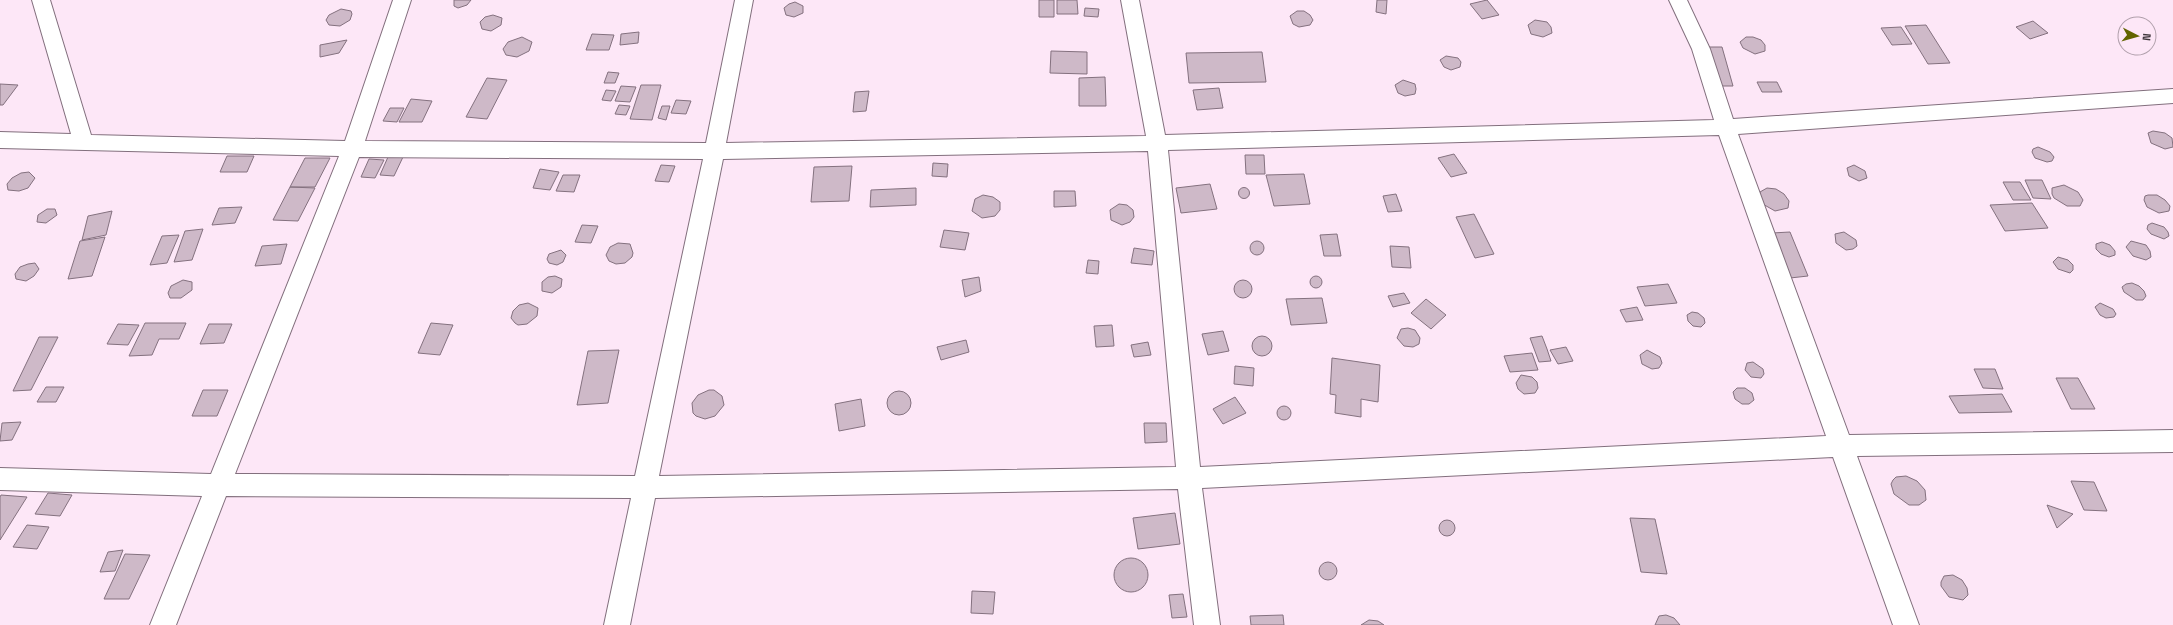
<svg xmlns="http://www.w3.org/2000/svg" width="2173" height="625" font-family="'Space Grotesk',sans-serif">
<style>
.building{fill:#ceb9c8;stroke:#84717f}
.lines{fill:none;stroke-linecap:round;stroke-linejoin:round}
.minor-casing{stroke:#826f7d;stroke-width:2}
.minor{fill:#fff;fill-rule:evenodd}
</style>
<rect width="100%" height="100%" fill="#fde7f7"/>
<path class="building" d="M454,0H471L467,5L458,8L454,6Z
M1039,0H1054V17H1039Z
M1057,0H1077L1078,14H1057Z
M1377,0H1387L1386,14L1376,12Z
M1487,0L1499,15L1482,19L1470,4Z
M795,2L803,6V13L794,17L786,15L784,8L789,4Z
M1085,8L1099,9L1098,17L1084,16Z
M341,9L351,11L352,14L350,20L340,26L329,25L326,20L329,15Z
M1297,11H1304L1310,15L1313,20L1310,25L1299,27L1293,24L1290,16Z
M493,15L502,18L501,25L491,31L482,29L480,22L485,17Z
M1535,20L1547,22L1551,27L1552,33L1543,37L1531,34L1528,25Z
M2033,21L2048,33L2030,39L2016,27Z
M1926,25L1950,63L1928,64L1905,26Z
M1901,27L1912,44L1892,45L1881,28Z
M639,32L638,43L620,45L621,34Z
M592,34L614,35L609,50H586Z
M522,37L532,42L529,51L517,57L506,55L503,49L508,42Z
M1746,37H1753L1761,40L1765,45V51L1755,54L1743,48L1740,42Z
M347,40L339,53L320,57V45Z
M1706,47H1722L1733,86H1720Z
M1051,51L1087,52V74L1050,73Z
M1262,52L1266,82L1189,83L1186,53Z
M1446,56L1458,58L1461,62L1460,67L1451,70L1444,67L1440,60Z
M608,72L619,73L615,83H604Z
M1105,77L1106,106H1079V78Z
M487,78L507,80L487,119L466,117Z
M1403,80L1415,84L1416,89L1415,94L1405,96L1398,93L1395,85Z
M1757,82H1777L1782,92H1762Z
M0,84L18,85L3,105H0Z
M641,85H661L652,120L630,119Z
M621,86L636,87L630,102L615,101Z
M1219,88L1223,108L1197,110L1193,90Z
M606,90L616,91L611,101L602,100Z
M869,91L866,111L853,112L855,92Z
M411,99L432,101L422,122H399Z
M676,100L691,101L686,114L671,113Z
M619,105L630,106L626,115L615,114Z
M662,106H670L666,120L658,118Z
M390,108H404L397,122L383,121Z
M2153,131L2165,133L2172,138L2173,147L2165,149L2151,143L2148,133Z
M2038,147L2050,152L2054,157L2052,161L2047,162L2035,158L2032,152L2033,149Z
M1454,154L1467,173L1451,177L1438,158Z
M1245,155H1264L1265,174H1246Z
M227,156H254L247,172H220Z
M388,157H403L394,176L380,175Z
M305,158H330L315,187H290Z
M369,159L384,160L375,178L361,177Z
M933,163L948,164L947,177L932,176Z
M661,165L675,166L669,182L655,181Z
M1854,165L1865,171L1867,178L1859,181L1849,176L1847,168Z
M852,166L849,201L811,202L814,167Z
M540,169L559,172L550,190L533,188Z
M29,172L35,178L28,188L19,191L8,190L7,184L12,178L21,173Z
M1304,174L1310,204L1274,206L1266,175Z
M563,175H580L574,192L556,191Z
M2025,180H2042L2051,199L2033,198Z
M2003,182H2020L2031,200H2013Z
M1210,184L1217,209L1181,213L1176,188Z
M2064,185L2078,192L2083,200L2080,206H2067L2054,198L2052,194V188Z
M290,187L315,188L298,221L273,220Z
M1238.5 193a5.5 5.5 0 1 1 11 0a5.5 5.5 0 1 1-11 0Z
M916,188V205L870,207L871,190Z
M1767,188L1776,189L1784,194L1789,201L1788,208L1775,211L1761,203L1760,192Z
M1054,191H1075L1076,206L1054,207Z
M1396,194L1402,211L1388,212L1383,196Z
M983,195L993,197L1000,202V210L995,216L982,218L972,211L975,199Z
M2148,195H2157L2165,200L2170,206L2169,211L2159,213L2147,207L2144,200L2145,196Z
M2032,203L2048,228L2005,231L1990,205Z
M1119,204L1127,205L1133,210L1134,217L1130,222L1122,225L1111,220L1110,210Z
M242,207L235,223L212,225L219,208Z
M47,209H55L57,215L46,223L37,222L38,215Z
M112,211L106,235L82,240L88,216Z
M1474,214L1494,254L1475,258L1456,217Z
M2152,223L2164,227L2168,232L2169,236L2164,239L2151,234L2147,229L2148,225Z
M582,225L598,226L591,243L575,242Z
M203,229L192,260L174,262L185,231Z
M944,230L969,233L965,250L940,247Z
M1790,232L1808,276L1790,278L1772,233Z
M1844,232L1856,240L1857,246L1853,249L1846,250L1836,243L1835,234Z
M1337,234L1341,256H1324L1320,235Z
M179,235L167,263L150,265L162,236Z
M105,237L92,276L68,279L80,241Z
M1250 248a7 7 0 1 1 14 0a7 7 0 1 1-14 0Z
M2131,241L2146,245L2150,251L2151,257L2146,260L2133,256L2126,247Z
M2102,242L2110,245L2115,251V255L2109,257L2101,254L2096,249V244Z
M618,243L630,244L633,253L632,257L625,263L616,264L609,261L606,255L610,247Z
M287,244L281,264L255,266L262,246Z
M1390,246L1409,247L1411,268L1392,267Z
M1134,248L1154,251L1152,265L1131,263Z
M561,250L566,255L563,262L557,265L549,263L547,259L549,254Z
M2058,257L2068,260L2073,265V270L2070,273L2058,269L2053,262Z
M1088,260L1099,261L1098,274L1086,273Z
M35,263L39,269L34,276L26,281L16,279L15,274L20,267L28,264Z
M1310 282a6 6 0 1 1 12 0a6 6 0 1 1-12 0Z
M555,276L562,279L561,287L552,293L542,291V282L548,277Z
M979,277L981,291L965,297L962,280Z
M1234 289a9 9 0 1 1 18 0a9 9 0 1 1-18 0Z
M183,280L192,282V290L181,298H170L168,293L171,286Z
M2132,283L2139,286L2144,291L2146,296L2143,300H2136L2124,292L2122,287L2126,284Z
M1668,284L1677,303L1645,306L1637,287Z
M1404,293L1410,303L1393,307L1388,296Z
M1322,298L1327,323L1291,325L1286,299Z
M1426,299L1446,315L1431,329L1411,313Z
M528,303L538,308L537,316L527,324L518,325L515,323L511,318L513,311L519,305Z
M2100,303L2113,309L2116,314L2114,317L2106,318L2100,315L2095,307Z
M1637,307L1643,320L1626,322L1620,310Z
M1692,312L1698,313L1704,318L1705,323L1701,327L1693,326L1688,321L1687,315Z
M145,323H186L179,339H159L152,355L129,356Z
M431,323L453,325L440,355L418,353Z
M118,324L139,325L128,345L107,344Z
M209,324H232L224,343L200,344Z
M1112,325L1114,346L1096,347L1094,326Z
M1408,328L1415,330L1420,338L1419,344L1413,347L1404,346L1397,338L1401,329Z
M1223,331L1229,351L1208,355L1202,334Z
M1542,336L1547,349L1551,361L1539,362L1530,338Z
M1252 346a10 10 0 1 1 20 0a10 10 0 1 1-20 0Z
M39,337H58L31,390L13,391Z
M966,340L969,352L941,360L937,347Z
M1148,342L1151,355L1134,357L1131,345Z
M1566,347L1573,361L1558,364L1550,350Z
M619,350L608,403L577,405L588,351Z
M1647,350L1660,357L1662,363L1659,368L1652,369L1642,364L1640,355Z
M1532,353L1538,370L1510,372L1504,356Z
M1332,358L1380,365L1378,402L1361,399V417L1335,413L1336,395L1330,394Z
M1753,362L1763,369L1764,374L1761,378L1751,377L1745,370L1747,363Z
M1235,366L1254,368L1253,386L1234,384Z
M1974,369H1995L2003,389L1983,388Z
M1521,375L1532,377L1537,382L1538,388L1535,393L1524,394L1518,389L1516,383Z
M2056,378H2078L2095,409H2071Z
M46,387H64L56,402H37Z
M1737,388H1745L1752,393L1754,400L1749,404H1742L1735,399L1733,392Z
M203,390H228L217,416H192Z
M709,390H714L722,396L724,405L715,416L705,419L696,416L693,413L692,403L698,395Z
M887 403a12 12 0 1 1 24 0a12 12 0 1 1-24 0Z
M2002,394L2012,412L1959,413L1949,396Z
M1235,397L1246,413L1223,424L1213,409Z
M861,399L865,426L839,431L835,404Z
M1277 413a7 7 0 1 1 14 0a7 7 0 1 1-14 0Z
M21,422L12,440L0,441L2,423Z
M1144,423H1166L1167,442L1145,443Z
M1906,476L1917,481L1925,490L1926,500L1919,505H1909L1894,494L1891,484L1893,480L1896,477Z
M2071,481L2094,482L2107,511L2084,510Z
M48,493L72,495L60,516L35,514Z
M1,495L27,497L0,540V497Z
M2047,505L2073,514L2057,528Z
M1175,513L1180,544L1138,549L1133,518Z
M1630,518L1655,519L1667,574L1641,572Z
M1439 528a8 8 0 1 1 16 0a8 8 0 1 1-16 0Z
M27,525L49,527L37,549L13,547Z
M123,550L115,571L100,572L108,552Z
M125,554L150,555L129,599H104Z
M1114 575a17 17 0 1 1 34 0a17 17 0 1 1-34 0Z
M1319 571a9 9 0 1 1 18 0a9 9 0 1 1-18 0Z
M1953,575L1962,580L1967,588L1968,595L1963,600L1949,597L1941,586V582L1944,576Z
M972,591L995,592L993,614L971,613Z
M1183,594L1187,617L1172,618L1169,595Z
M1283,615L1284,625H1251L1250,616Z
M1666,615L1674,618L1680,625H1655L1659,616Z
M1369,620L1378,621L1384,625H1361Z"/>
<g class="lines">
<g class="minor-casing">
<path id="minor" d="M32,0H50L91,135L345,141L393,0H411L365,141L706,143L735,0H753L726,143L1146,136L1121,0H1139L1165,135L1714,120L1692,49L1669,0H1687L1710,49L1733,119L2173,89V103L1738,134L1849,435L2173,430V452L1857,456L1919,625H1893L1833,457L1202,488L1220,625H1194L1178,489L655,498L630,625H604L631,498L226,496L176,625H150L202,496L0,490V468L211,474L339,156L0,148V132L71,134ZM1719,135L1826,436L1200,467L1168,150ZM1148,151L1176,467L659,476L723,159ZM359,157L703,159L635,476L235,474Z"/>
</g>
<use href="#minor" class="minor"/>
</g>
<g transform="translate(2137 36) rotate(96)"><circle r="19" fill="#fde7f7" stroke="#b1a0ac"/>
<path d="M0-3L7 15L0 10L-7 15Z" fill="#626400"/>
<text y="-6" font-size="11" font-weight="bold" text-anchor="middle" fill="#3f363c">N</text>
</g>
</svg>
